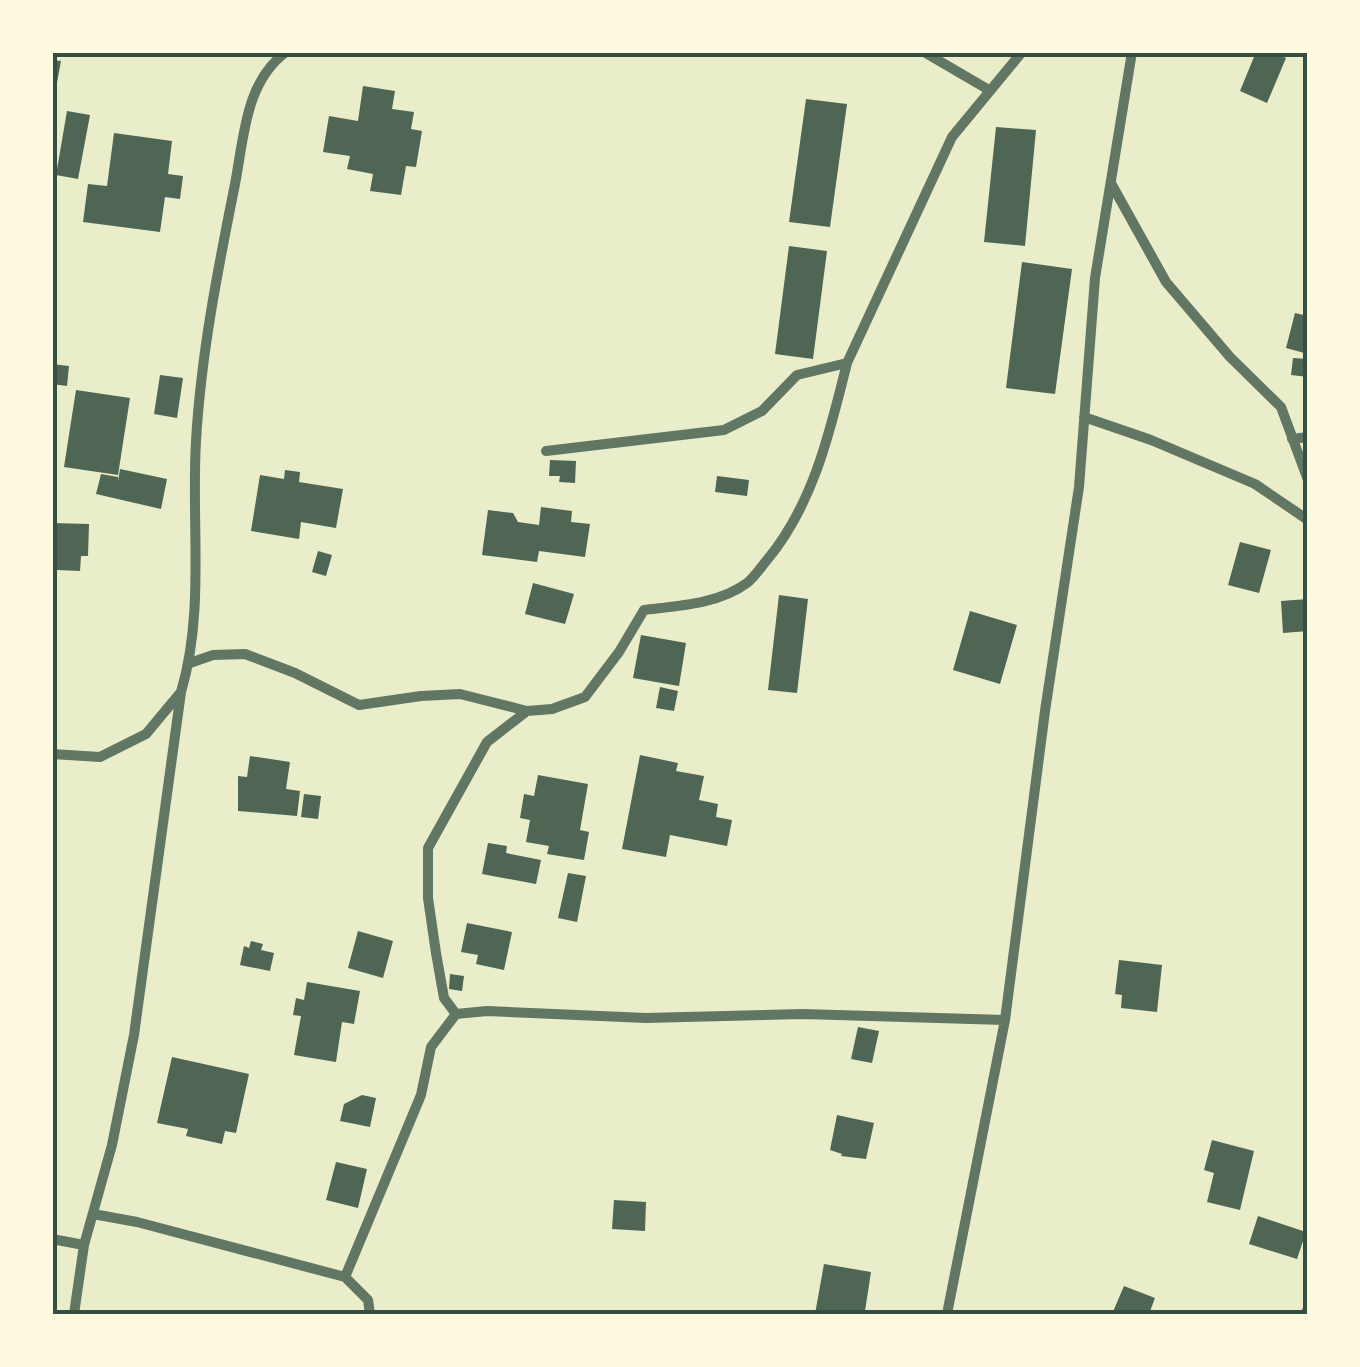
<svg xmlns="http://www.w3.org/2000/svg" width="1360" height="1367" font-family="'Fira Sans',sans-serif">
<style>
.building{fill:#4f6655}
.lines{fill:none;stroke-linecap:round;stroke-linejoin:round}
.minor{stroke:#617663;stroke-width:10}
.neatline{fill:none;stroke:#344e41;stroke-width:4}
</style>
<rect width="100%" height="100%" fill="#e9edc9"/>
<path class="building" d="M1256,52H1274L1286,58L1267,103L1240,91Z
M52,60L61,61L54,99H52Z
M363,86L395,91L392,109L414,112L411,129L422,131L416,167L406,166L401,195L370,191L373,174L347,169L350,156L323,152L329,116L358,121Z
M806,99L847,104L830,227L789,222Z
M67,111L90,115L78,179L56,175Z
M996,127L1036,130L1025,246L984,242Z
M114,133L172,141L168,174L183,176L180,199L165,197L160,232L83,222L88,184L107,186Z
M789,246L827,251L813,359L775,354Z
M1022,262L1072,269L1055,394L1006,388Z
M1295,313L1308,316V354L1286,348Z
M1293,358L1308,359V377L1291,375Z
M52,364L69,366L67,386L52,384Z
M160,375L183,378L177,418L154,414Z
M76,390L130,398L118,475L64,467Z
M550,460L576,461L575,483L559,482L560,476H549Z
M120,469L167,479L161,509L96,494L101,474L118,477V481Z
M285,470L300,472L299,482L343,489L336,528L301,522L299,539L251,531L260,475L284,479Z
M717,476L749,480L747,496L715,492Z
M541,507L572,511L571,522L590,524L585,557L539,551L537,562L482,555L488,510L513,513L518,522L539,525Z
M52,523L89,524L88,556H81L80,571L57,570L56,579H52Z
M1240,542L1271,550L1259,593L1228,585Z
M318,551L332,555L326,576L312,572Z
M533,583L574,594L565,624L525,614Z
M779,595L808,599L797,693L768,690Z
M1308,599V631L1283,633L1281,601Z
M970,611L1017,625L1000,684L953,670Z
M641,635L686,643L679,686L633,678Z
M660,687L678,691L674,711L656,708Z
M640,755L678,763L676,771L704,776L699,800L718,804L716,817L732,820L727,846L670,835L666,857L622,849Z
M250,756L290,762L286,789L300,791L297,816L238,811V776L247,777Z
M538,775L588,784L580,830L589,832L584,860L547,854L549,846L526,842L530,820L520,818L524,794L534,796Z
M304,794L321,796L318,819L301,817Z
M488,843L507,846L506,853L541,860L536,884L482,874Z
M568,873L586,876L577,922L558,918Z
M467,923L512,932L504,970L476,964L478,955L461,952Z
M358,931L393,941L383,978L348,968Z
M251,941L263,944L261,950L274,953L270,971L240,965L244,946L249,948Z
M1119,960L1162,965L1157,1012L1121,1008L1122,995L1115,994Z
M450,974L464,976L462,991L449,989Z
M307,982L360,991L354,1024L342,1022L336,1062L294,1055L301,1016L293,1015L296,998L304,1000Z
M858,1027L879,1031L872,1063L851,1059Z
M172,1057L249,1074L236,1133L225,1131L222,1144L186,1136L188,1129L157,1123Z
M362,1095L376,1098L370,1127L340,1121L344,1104Z
M837,1115L874,1123L866,1159L841,1156L842,1154L830,1150Z
M1212,1140L1254,1151L1240,1210L1207,1202L1214,1173L1204,1170Z
M336,1162L367,1169L358,1208L326,1200Z
M614,1200L646,1202L645,1231L612,1229Z
M1258,1216L1306,1232L1297,1259L1249,1244Z
M824,1264L871,1272L865,1311L874,1314H815Z
M1124,1286L1155,1298L1149,1314H1112Z"/>
<g class="lines">
<path class="minor" d="M924,52L989,90
M1112,185L1166,282L1230,357L1281,407L1308,480
M1084,417L1151,440L1255,484L1308,520
M1292,439L1308,437
M546,451L724,430L762,411L797,375L847,363L952,137L1022,52
M190,663L213,655L245,654L295,673L359,705L421,696L460,694L527,711L552,709L585,697L619,652L644,610C677,606 719,604 747,583C754,578 761,567 767,560C813,505 830,432 847,363
M52,754L100,757L146,734L181,692
M456,1014L444,998L436,953L428,898V848L487,742L527,711
M93,1214L137,1222L345,1277L368,1300L370,1314
M52,1239L84,1245
M345,1277L421,1095L431,1047L456,1014L487,1011L646,1018L803,1014L1005,1020
M74,1314L84,1245L112,1145L134,1035L181,692C205,612 191,523 196,441C201,354 218,269 235,184C244,138 245,82 286,52
M947,1314L1005,1020L1045,711L1079,487L1095,278L1132,52
M1305,1314L1308,1309"/>
</g>
<rect width="1360" height="1367" fill="none" stroke="#fefae0" stroke-width="110"/>
<rect x="55" y="55" width="1250" height="1257" class="neatline"/>
</svg>
